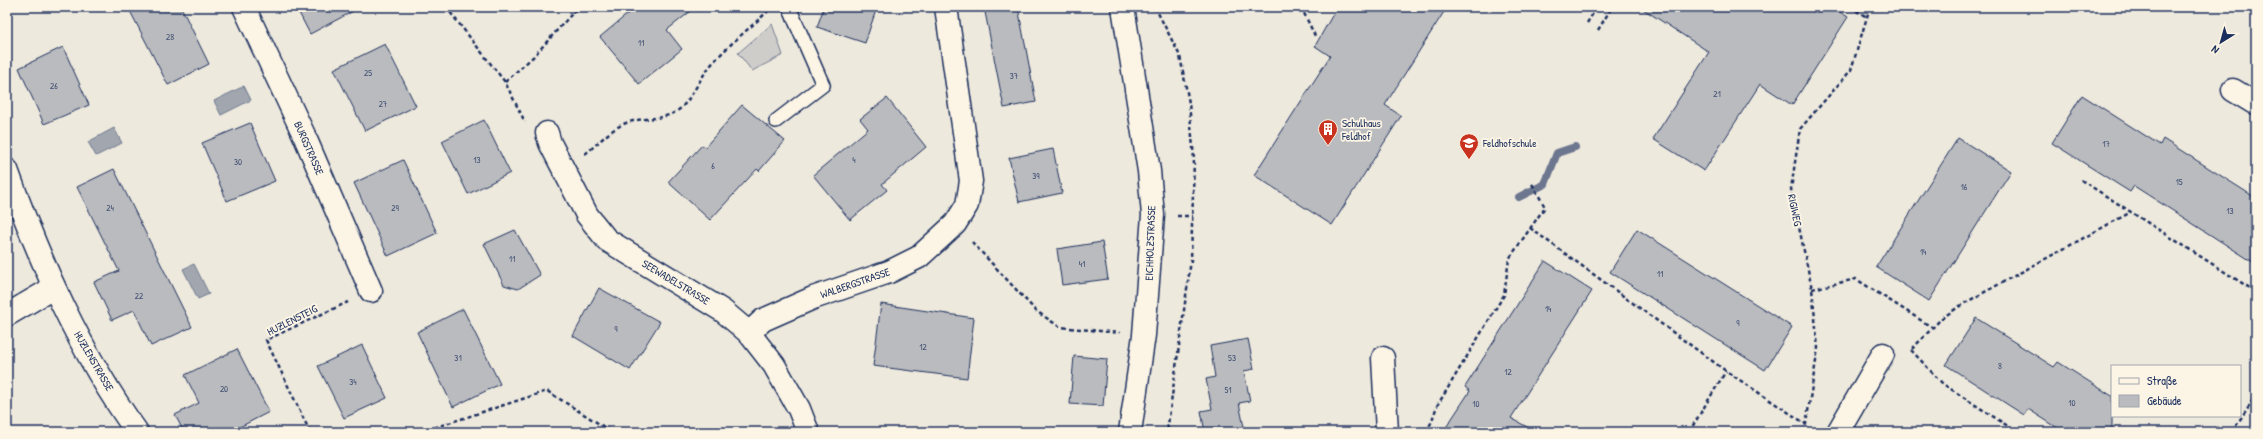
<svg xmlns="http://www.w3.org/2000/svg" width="2263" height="439" font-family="'Patrick Hand',sans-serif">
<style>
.green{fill:#cfcdca;stroke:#757e94}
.water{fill:#a2a7af;stroke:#6c778f}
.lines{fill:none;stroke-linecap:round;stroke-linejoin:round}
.stream{stroke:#6c778f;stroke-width:8}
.building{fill:#babbbe;stroke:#1b2f5e}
.service-casing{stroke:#1b2f5e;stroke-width:16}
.minor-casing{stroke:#1b2f5e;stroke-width:25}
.tertiary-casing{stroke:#1b2f5e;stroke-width:25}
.path{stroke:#1b2f5e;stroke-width:2.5;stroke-dasharray:4 3;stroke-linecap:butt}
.service{stroke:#fcf5e5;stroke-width:13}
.minor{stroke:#fcf5e5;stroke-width:22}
.tertiary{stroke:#fcf5e5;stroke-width:22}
.labels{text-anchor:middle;stroke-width:3.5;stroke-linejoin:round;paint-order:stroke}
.number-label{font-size:9px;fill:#435276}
.poi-label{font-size:11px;fill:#1b2f5e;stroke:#fcf5e5;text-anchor:start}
.street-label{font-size:11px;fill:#1b2f5e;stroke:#fcf5e5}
</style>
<rect width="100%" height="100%" fill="#eee9dd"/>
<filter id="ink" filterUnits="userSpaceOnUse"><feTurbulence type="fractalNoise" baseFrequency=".025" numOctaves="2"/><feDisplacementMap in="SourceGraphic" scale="8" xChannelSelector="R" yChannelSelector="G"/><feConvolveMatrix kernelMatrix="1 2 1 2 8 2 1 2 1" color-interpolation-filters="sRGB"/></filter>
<g filter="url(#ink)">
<path class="green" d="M772,24L783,55L752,71L738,53Z"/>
<path class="water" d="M244,86L251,100L221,115L214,101Z
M114,128L122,143L96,156L88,142Z
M194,264L209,294L198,299L183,269Z"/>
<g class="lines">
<path class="stream" d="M1519,197L1545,184L1557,153L1575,147"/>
</g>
<path class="building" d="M128,7H181L209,64L168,85Z
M296,7H361L310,34Z
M636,7H696L667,30L682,49L639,84L600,37Z
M824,7H877L865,43L817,27Z
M984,7H1018L1036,102L1004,108Z
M1337,7H1447L1385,105L1401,116L1332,225L1254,175L1330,56L1315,46Z
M1640,7H1832L1848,17L1792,105L1760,84L1704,171L1653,139L1709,52Z
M385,44L416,106L365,131L334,69Z
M63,47L89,105L44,124L19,68Z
M2082,95L2160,145L2163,139L2256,198V264L2134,186L2130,192L2052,143Z
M887,98L926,147L882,184L887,190L850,220L813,175L868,129L860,119Z
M742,105L785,141L759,171L757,169L710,220L668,182L702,145L705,147Z
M484,120L510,173L468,194L442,141Z
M250,123L275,181L227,201L202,143Z
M1958,138L2011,171L1929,301L1876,267Z
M1053,149L1062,193L1019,202L1009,158Z
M403,160L437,233L388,256L354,183Z
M114,169L192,327L151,346L134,310L112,320L94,282L119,271L77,187Z
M1637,229L1792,327L1765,370L1610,272Z
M515,230L540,275L518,289L504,285L484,244Z
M1102,242L1108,279L1062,285L1057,249Z
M1545,261L1592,291L1511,418L1536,432H1443L1470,391L1465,387Z
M599,288L660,322L630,370L573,336Z
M881,304L974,318L967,378L873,366Z
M463,309L500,384L453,407L417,332Z
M1976,318L2054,367L2058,362L2112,396V432H2064L2028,409L2024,415L1946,365Z
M1248,339L1254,369L1244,371L1250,401L1239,403L1245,432H1205L1201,411L1212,409L1206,379L1215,377L1210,346Z
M362,345L387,398L344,418L318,366Z
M237,349L269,412L230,432H184L175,415L199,403L185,375Z
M1074,356L1107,359L1103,406L1070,404Z"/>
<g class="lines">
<g class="service-casing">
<path id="service" d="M776,121L823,85L789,7"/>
</g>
<g class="minor-casing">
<path id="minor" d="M244,7L304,135L371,291
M2233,90L2256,104
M547,133L550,143L587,215L607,240L723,311L749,333L774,365L799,409L808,432
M7,170C40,262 80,353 137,432
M7,315L53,288
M749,333L763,320L813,298L889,272L919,257L955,224L967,205L971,181L946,7
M1383,358L1387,432
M1838,432L1883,354"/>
</g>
<g class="tertiary-casing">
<path id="tertiary" d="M1123,7L1149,171L1153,215L1144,335L1130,432"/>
</g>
<path class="path" d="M446,7L505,82L525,122
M1155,7L1180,56L1189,103L1194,159L1191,260L1167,432
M1301,7L1316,38
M1850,7L1867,17
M1587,23L1597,7
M1598,30L1612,7
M505,82L534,56L578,7
M585,154C598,144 610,129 626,123C644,116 665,122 681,108C693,96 700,78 711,65C728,45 749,29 768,11
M2081,180L2256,292
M1177,216H1193
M1530,228L1726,371L1806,424
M972,242L1036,311L1060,327L1120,333
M1812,289L1856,279L1933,328
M1912,349L1942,318L1963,304L2131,212
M1911,350L1943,384L2017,432
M310,432L266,340L348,302
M421,432L547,391L612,432
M1426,432L1431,423L1437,406L1504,295L1509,259L1545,207L1531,182
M1689,432L1726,371
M1802,432L1806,424L1818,348L1812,289L1791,189L1800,129L1851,70L1870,7
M2232,432L2256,395"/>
<use href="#service" class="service"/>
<use href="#minor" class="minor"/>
<use href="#tertiary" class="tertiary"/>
</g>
</g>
<defs>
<g id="building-pin" transform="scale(1)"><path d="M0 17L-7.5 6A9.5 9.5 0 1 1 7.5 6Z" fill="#c8321e" stroke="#fcf5e5"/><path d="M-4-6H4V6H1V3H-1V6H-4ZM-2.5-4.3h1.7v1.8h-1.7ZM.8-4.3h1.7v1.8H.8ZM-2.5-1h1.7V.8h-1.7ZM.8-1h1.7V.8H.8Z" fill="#fff"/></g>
<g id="school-pin" transform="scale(1)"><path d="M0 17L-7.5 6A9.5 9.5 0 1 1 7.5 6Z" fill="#c8321e" stroke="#fcf5e5"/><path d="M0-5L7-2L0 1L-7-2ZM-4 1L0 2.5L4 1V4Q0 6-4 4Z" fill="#fff"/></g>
</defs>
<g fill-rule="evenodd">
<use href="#building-pin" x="1328" y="129"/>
<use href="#school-pin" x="1469" y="143"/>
</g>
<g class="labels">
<g class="number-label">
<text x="170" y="40">28</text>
<text x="641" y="46">11</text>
<text x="368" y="76">25</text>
<text x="1014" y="79">37</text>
<text x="54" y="89">26</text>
<text x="1717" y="97">21</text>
<text x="383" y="107">27</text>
<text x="2106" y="147">17</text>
<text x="477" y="163">13</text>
<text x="854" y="163">4</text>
<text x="238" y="165">30</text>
<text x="713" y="169">6</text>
<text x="1036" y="179">39</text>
<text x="2179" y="185">15</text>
<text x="1964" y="190">16</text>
<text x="110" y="211">24</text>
<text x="395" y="211">29</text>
<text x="2230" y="214">13</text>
<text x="1923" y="255">14</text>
<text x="512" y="262">11</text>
<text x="1082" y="267">41</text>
<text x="1660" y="277">11</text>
<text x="139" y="299">22</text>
<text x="1548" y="312">14</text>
<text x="1738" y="326">9</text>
<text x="616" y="332">9</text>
<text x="923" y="350">12</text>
<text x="458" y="361">31</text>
<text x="1232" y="361">53</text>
<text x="2000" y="369">8</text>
<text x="1508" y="375">12</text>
<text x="353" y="385">34</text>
<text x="224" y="392">20</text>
<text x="1228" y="393">51</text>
<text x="2072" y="406">10</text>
<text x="1476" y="407">10</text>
</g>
<g class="poi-label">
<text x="1342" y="127">Schulhaus<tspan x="1342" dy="13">Feldhof</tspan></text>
<text x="1483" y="147">Feldhofschule</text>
</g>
<g class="street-label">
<text transform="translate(309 148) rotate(66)" y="4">BURGSTRASSE</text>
<text transform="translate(1795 210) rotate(78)" y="4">RIGIWEG</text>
<text transform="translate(1150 243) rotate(-88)" y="4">EICHHOLZSTRASSE</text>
<text transform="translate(676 282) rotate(31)" y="4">SEEWADELSTRASSE</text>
<text transform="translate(855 283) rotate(-19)" y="4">WALBERGSTRASSE</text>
<text transform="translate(292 320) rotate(-27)" y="4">HUZLENSTEIG</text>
<text transform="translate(94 361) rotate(60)" y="4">HUZLENSTRASSE</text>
</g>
</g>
<rect width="2263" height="439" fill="none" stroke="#fcf5e5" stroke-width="24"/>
<rect x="12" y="12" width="2239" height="415" fill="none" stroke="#1b2f5e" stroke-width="1.5" filter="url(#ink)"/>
<rect x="2111" y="365" width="130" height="52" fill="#fcf5e5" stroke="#a2a6af"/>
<rect x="2119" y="378" width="20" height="6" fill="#fcf5e5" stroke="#a2a6af"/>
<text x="2147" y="385" font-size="12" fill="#1b2f5e">Straße</text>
<rect x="2119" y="395" width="20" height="12" fill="#babbbe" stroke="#a2a6af"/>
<text x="2147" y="405" font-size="12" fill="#1b2f5e">Gebäude</text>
<g transform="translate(2221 42) rotate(217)" stroke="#fcf5e5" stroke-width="3" paint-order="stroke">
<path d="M0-3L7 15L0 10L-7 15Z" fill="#1b2f5e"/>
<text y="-6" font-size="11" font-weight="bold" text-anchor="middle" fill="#1b2f5e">N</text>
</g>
</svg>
